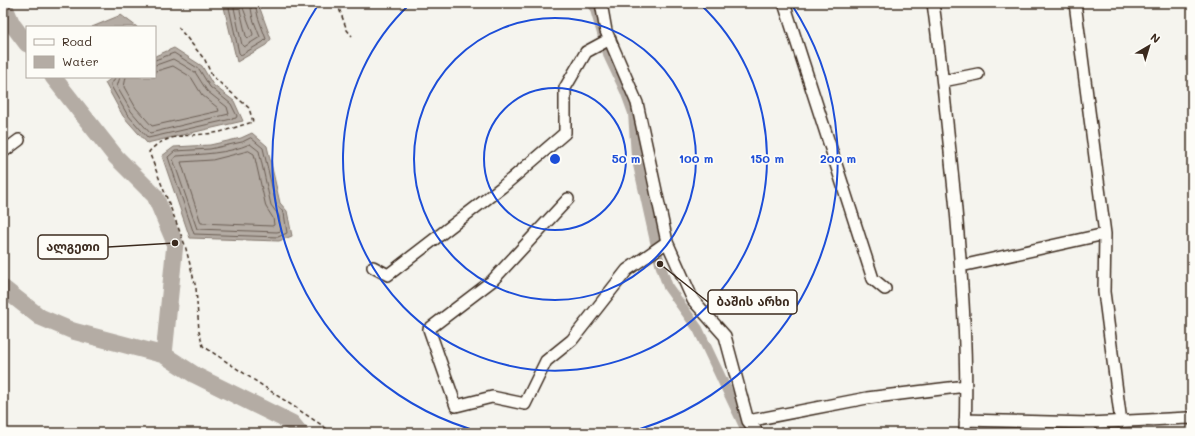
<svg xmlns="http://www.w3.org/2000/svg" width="1195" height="436" font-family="Mali,'Noto Sans Georgian',sans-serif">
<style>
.water{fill:#b4aca4;stroke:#84786e}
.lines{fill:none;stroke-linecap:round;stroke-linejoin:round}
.shore{stroke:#6b5e54;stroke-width:1}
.canal{stroke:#b4aca4;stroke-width:10}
.river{stroke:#b4aca4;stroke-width:17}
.minor-casing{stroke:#3b2a1e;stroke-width:14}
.path{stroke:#3b2a1e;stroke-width:1.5;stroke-dasharray:4 3;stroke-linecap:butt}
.minor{stroke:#fdfcf7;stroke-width:11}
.ring{fill:none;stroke:#1d4ed8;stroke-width:2}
.centre{fill:#1d4ed8;stroke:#fdfcf7;stroke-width:2}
.ring-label{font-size:12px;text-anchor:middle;font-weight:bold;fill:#1d4ed8;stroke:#fdfcf7;stroke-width:3.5;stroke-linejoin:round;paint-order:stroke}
.leader{fill:none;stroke:#3b2a1e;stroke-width:1.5}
.callout-dot{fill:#3b2a1e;stroke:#fdfcf7;stroke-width:1.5}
.callout{fill:#fdfcf7;stroke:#3b2a1e;stroke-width:1.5}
.callout-label{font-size:12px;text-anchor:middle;font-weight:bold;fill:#3b2a1e}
</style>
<rect width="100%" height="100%" fill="#f5f4ee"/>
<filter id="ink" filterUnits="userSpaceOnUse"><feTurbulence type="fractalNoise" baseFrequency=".025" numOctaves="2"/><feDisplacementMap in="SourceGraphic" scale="8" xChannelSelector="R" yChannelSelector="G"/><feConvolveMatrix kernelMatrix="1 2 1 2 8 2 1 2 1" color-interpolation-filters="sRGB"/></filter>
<g filter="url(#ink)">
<path class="water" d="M223,3H258L271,39L266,45L237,62Z
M121,15L137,27H92Z
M174,48L202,66L213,85L234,101L243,121L147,143L123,116L105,83L113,77H155V56Z
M252,133L267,146L280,203L287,211L292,236L279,241L190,238L162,156L174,147L210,145L241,138Z"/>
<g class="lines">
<path class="shore" d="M228,3L239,53L241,55L263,42L266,39L258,17L255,3
M233,3L242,45L244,47L260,37L253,19L250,3
M239,3L241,8L240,10L246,36L248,38L252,36L253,34L243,8L244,3
M115,77L114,81L111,83V86L127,114L148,138L236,118L237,116L231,104L210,87L199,69L174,53L155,60
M120,77L117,87L131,111L150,133L229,114L227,107L207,91L195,72L173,59L159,64L155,65
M126,77L124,87L136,108L152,126L219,111L218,108L202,95L191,77L173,66L160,70L155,71
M251,138L263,148L276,204L284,213L287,233L278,237L194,234L168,157L175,151L210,149L242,142Z
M250,144L259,151L271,205L279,216L281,231L277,232L197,229L173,159L177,156C202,154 227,154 250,144Z
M249,151L254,154L266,207L273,218L274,225L272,226L201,223L181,162L212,160Z"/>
<path class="canal" d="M593,3L609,57L625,91L633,113L636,156L660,264L668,287L698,329L743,424L746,433"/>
<path class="river" d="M3,3L12,24L27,44
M53,77L116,157L155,196L175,243L164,355L195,375L292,423L300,433
M3,288L40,317L73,331L164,355"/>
<g class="minor-casing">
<path id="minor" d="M601,3L606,31L637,103L667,242L693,300L725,336L748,421L758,433
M784,3L873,279L885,289
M933,3C942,68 948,134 955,199C962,277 968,355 965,433
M943,81L978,74
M3,152L19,140
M568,199L492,281L429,329L456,406L492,397L525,404L546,361L572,340L627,270L667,242
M1105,234L1104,292L1121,422
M961,266L1105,234L1075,3
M373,267L388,275L502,187L565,133V88L586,52L610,39
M965,420L1089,423L1188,418L1192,419
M748,421L867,398L966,386
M1089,423L1090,433"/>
</g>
<path class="path" d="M337,3L347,30L352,36
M178,27L205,60L212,76L249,108L253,122C242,125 231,129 220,132C196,137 166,131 149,152L185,245L196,288L199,331L203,346L329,430L332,433"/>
<use href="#minor" class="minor"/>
</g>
</g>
<g class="ring">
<circle cx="555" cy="159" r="71"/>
<circle cx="555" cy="159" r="141"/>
<path d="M700 4A212 212 0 1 1 410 4"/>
<path d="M484 433A283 283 0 0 1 318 5M792 5A283 283 0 0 1 626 433"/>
</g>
<circle cx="555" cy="159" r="6" class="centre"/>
<g class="ring-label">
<text x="626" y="163">50 m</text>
<text x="696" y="163">100 m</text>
<text x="767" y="163">150 m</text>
<text x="838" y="163">200 m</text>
</g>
<path class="leader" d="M175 243L108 247M660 264L708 302"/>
<g class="callout-dot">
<circle cx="175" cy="243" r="4"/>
<circle cx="660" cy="264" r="4"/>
</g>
<g class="callout">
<rect x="38" y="235" width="70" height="24" rx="4"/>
<rect x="708" y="290" width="89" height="24" rx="4"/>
</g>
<g class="callout-label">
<text x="73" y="251">ალგეთი</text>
<text x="753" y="306">ბაშის არხი</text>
</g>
<rect width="1195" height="436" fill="none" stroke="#fdfcf7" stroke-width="16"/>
<rect x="8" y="8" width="1179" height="420" fill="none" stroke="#3b2a1e" stroke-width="1.5" filter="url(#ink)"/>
<rect x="26" y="26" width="130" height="52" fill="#fdfcf7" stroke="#afa8a0"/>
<rect x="34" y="39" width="20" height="6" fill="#fdfcf7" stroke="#afa8a0"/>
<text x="62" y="46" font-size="12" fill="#3b2a1e">Road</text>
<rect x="34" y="56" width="20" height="12" fill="#b4aca4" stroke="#afa8a0"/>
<text x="62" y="66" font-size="12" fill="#3b2a1e">Water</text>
<g transform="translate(1149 46) rotate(38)" stroke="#fdfcf7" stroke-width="3" paint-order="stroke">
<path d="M0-3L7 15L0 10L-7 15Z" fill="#3b2a1e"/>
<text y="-6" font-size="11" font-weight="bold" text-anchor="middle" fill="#3b2a1e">N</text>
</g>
</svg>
